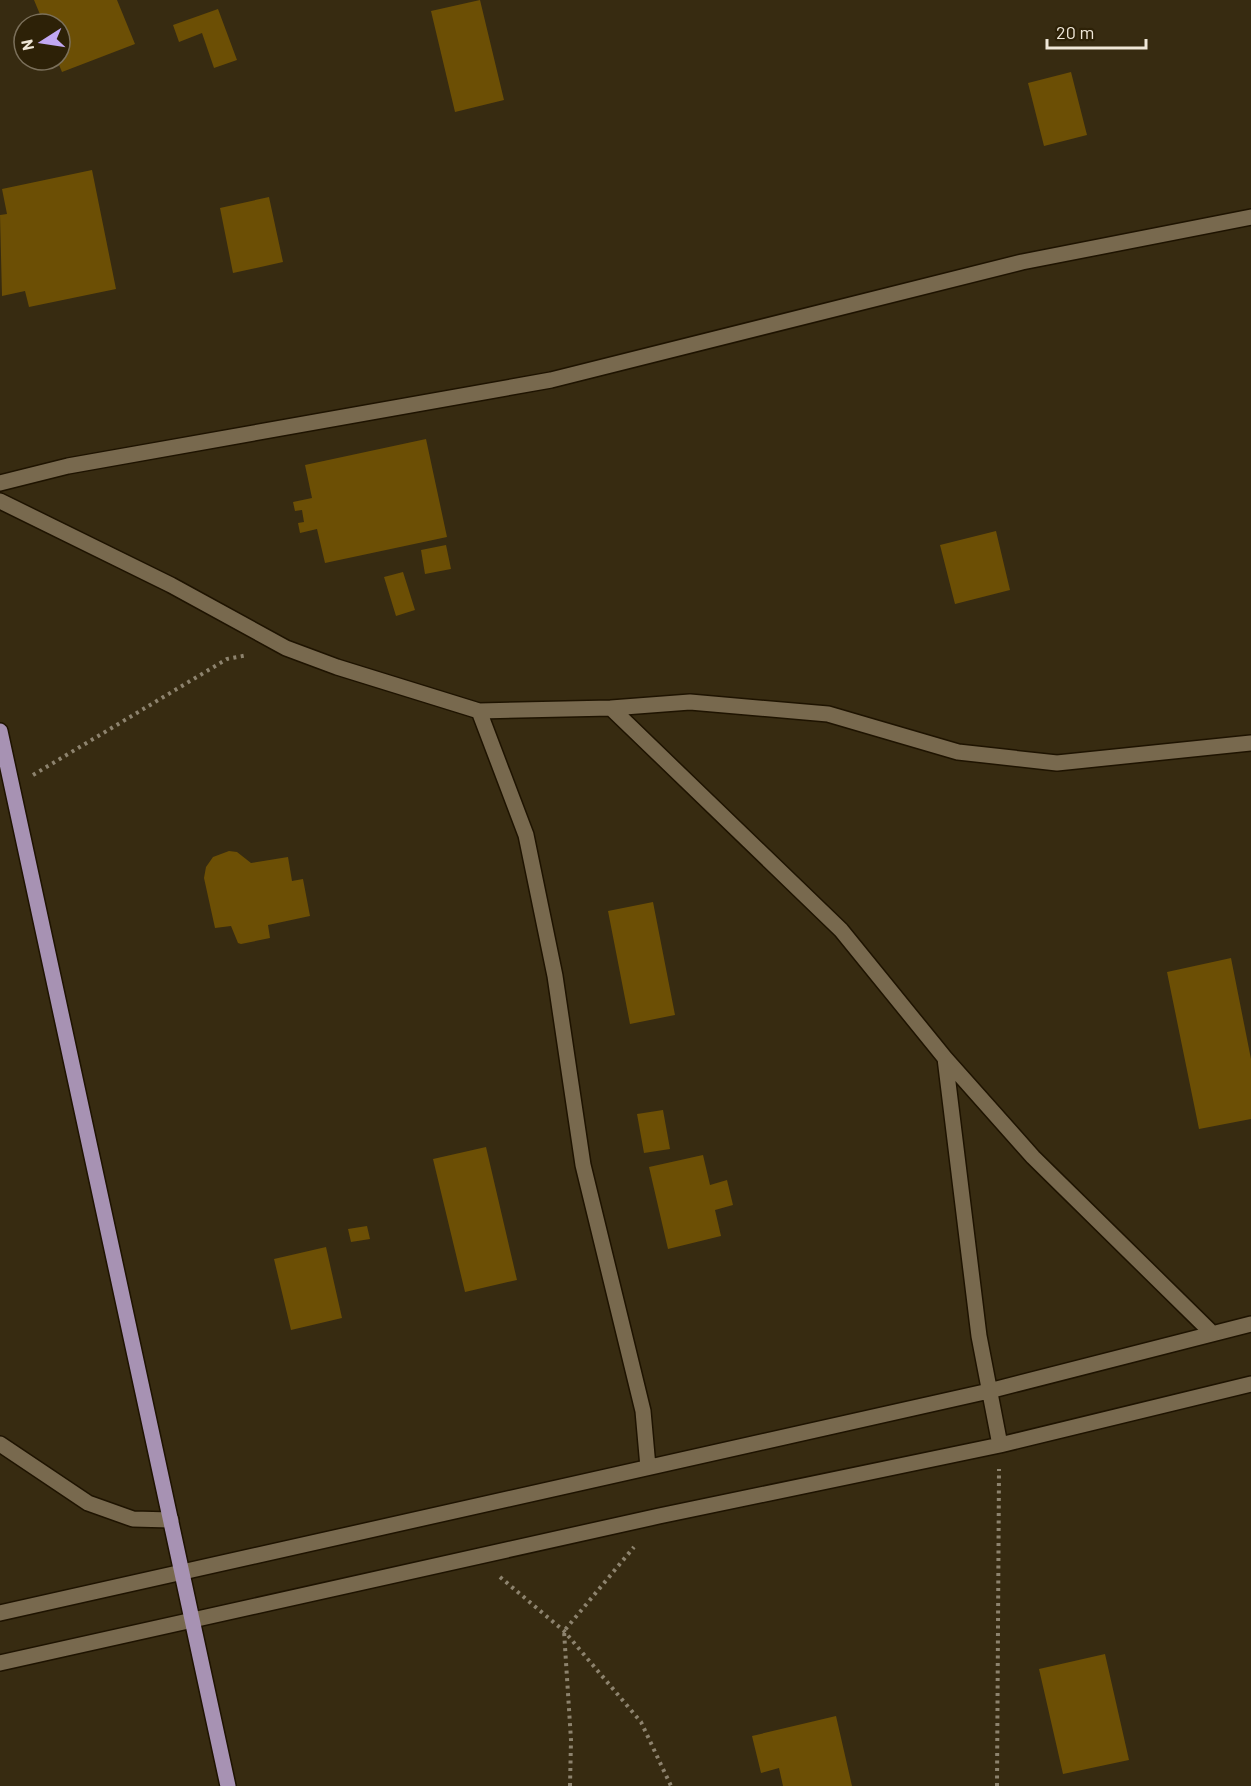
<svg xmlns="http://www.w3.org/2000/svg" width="1251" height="1786" font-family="Barlow,sans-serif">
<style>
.building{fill:#6c4f05}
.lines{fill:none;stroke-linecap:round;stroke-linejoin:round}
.minor-casing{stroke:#1e1300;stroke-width:18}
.major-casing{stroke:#1e1300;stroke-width:18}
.path{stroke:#8d836e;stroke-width:4;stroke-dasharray:3 4.5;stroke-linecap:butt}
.minor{stroke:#78694e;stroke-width:15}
.major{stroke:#a792b3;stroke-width:15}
</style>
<rect width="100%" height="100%" fill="#372b11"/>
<path class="building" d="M34,0H117L135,44L62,72L57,60H60V24H44Z
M480,0L504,100L455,112L431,11Z
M218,9L237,60L214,68L202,33L179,42L173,25Z
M1071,72L1087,135L1044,146L1028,83Z
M92,170L116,289L29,307L25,291L2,296L0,215L7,214L2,189Z
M269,197L283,262L233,273L220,208Z
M426,439L447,537L325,563L317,529L300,533L298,523L304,522L302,510L295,511L293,502L312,498L305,465Z
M996,531L1010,590L955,604L940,545Z
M446,545L451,569L425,574L421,550Z
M403,572L415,610L396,616L384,577Z
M229,851L237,852L251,863L288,857L292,881L303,879L310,916L268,925L270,938L241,944L238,943L231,926L215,928L204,878L206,867L213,857Z
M653,902L675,1015L630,1024L608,911Z
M1231,958L1251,1059V1119L1199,1129L1167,972Z
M663,1110L670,1149L644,1153L637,1114Z
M486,1147L517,1280L465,1292L433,1159Z
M703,1155L710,1185L727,1180L733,1205L715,1210L721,1236L668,1249L649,1167Z
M367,1226L370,1239L351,1242L348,1229Z
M326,1247L342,1318L291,1330L274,1259Z
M1105,1654L1129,1760L1063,1774L1039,1669Z
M836,1716L852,1786H783L779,1768L761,1773L752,1736Z"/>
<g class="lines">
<g class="minor-casing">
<path id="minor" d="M0,483L68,466L551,380L1022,262L1251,217
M0,501L171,585L286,648L337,667L479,711L611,708L841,930L945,1058L1033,1157L1212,1333
M611,708L690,702L828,714L958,752L1057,763L1251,743
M479,711L526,835L555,976L583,1165L643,1411L648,1467
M945,1058L979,1336L1000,1445
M0,1444L88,1503L133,1519L171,1520
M0,1613L989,1391L1251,1324
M0,1663L659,1516L1000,1445L1251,1384"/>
</g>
<g class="major-casing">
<path id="major" d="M0,731L228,1786"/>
</g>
<path class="path" d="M33,775L227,659L248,655
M500,1577L564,1631L641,1722L671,1786
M570,1786L571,1740L564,1631L634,1547
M997,1786L999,1469"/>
<use href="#minor" class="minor"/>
<use href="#major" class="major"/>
</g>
<g transform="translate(42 42) rotate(258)"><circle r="28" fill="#2d2107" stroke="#7b705b" stroke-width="1.5"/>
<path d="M0-4.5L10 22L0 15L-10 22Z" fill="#c2a8f3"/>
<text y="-9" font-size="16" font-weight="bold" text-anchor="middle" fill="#efe7d8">N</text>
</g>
<path d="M1047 39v9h99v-9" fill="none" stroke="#efe7d8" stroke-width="3"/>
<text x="1056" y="39" font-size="18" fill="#efe7d8" stroke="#2d2107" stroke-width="4.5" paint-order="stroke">20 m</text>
</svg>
